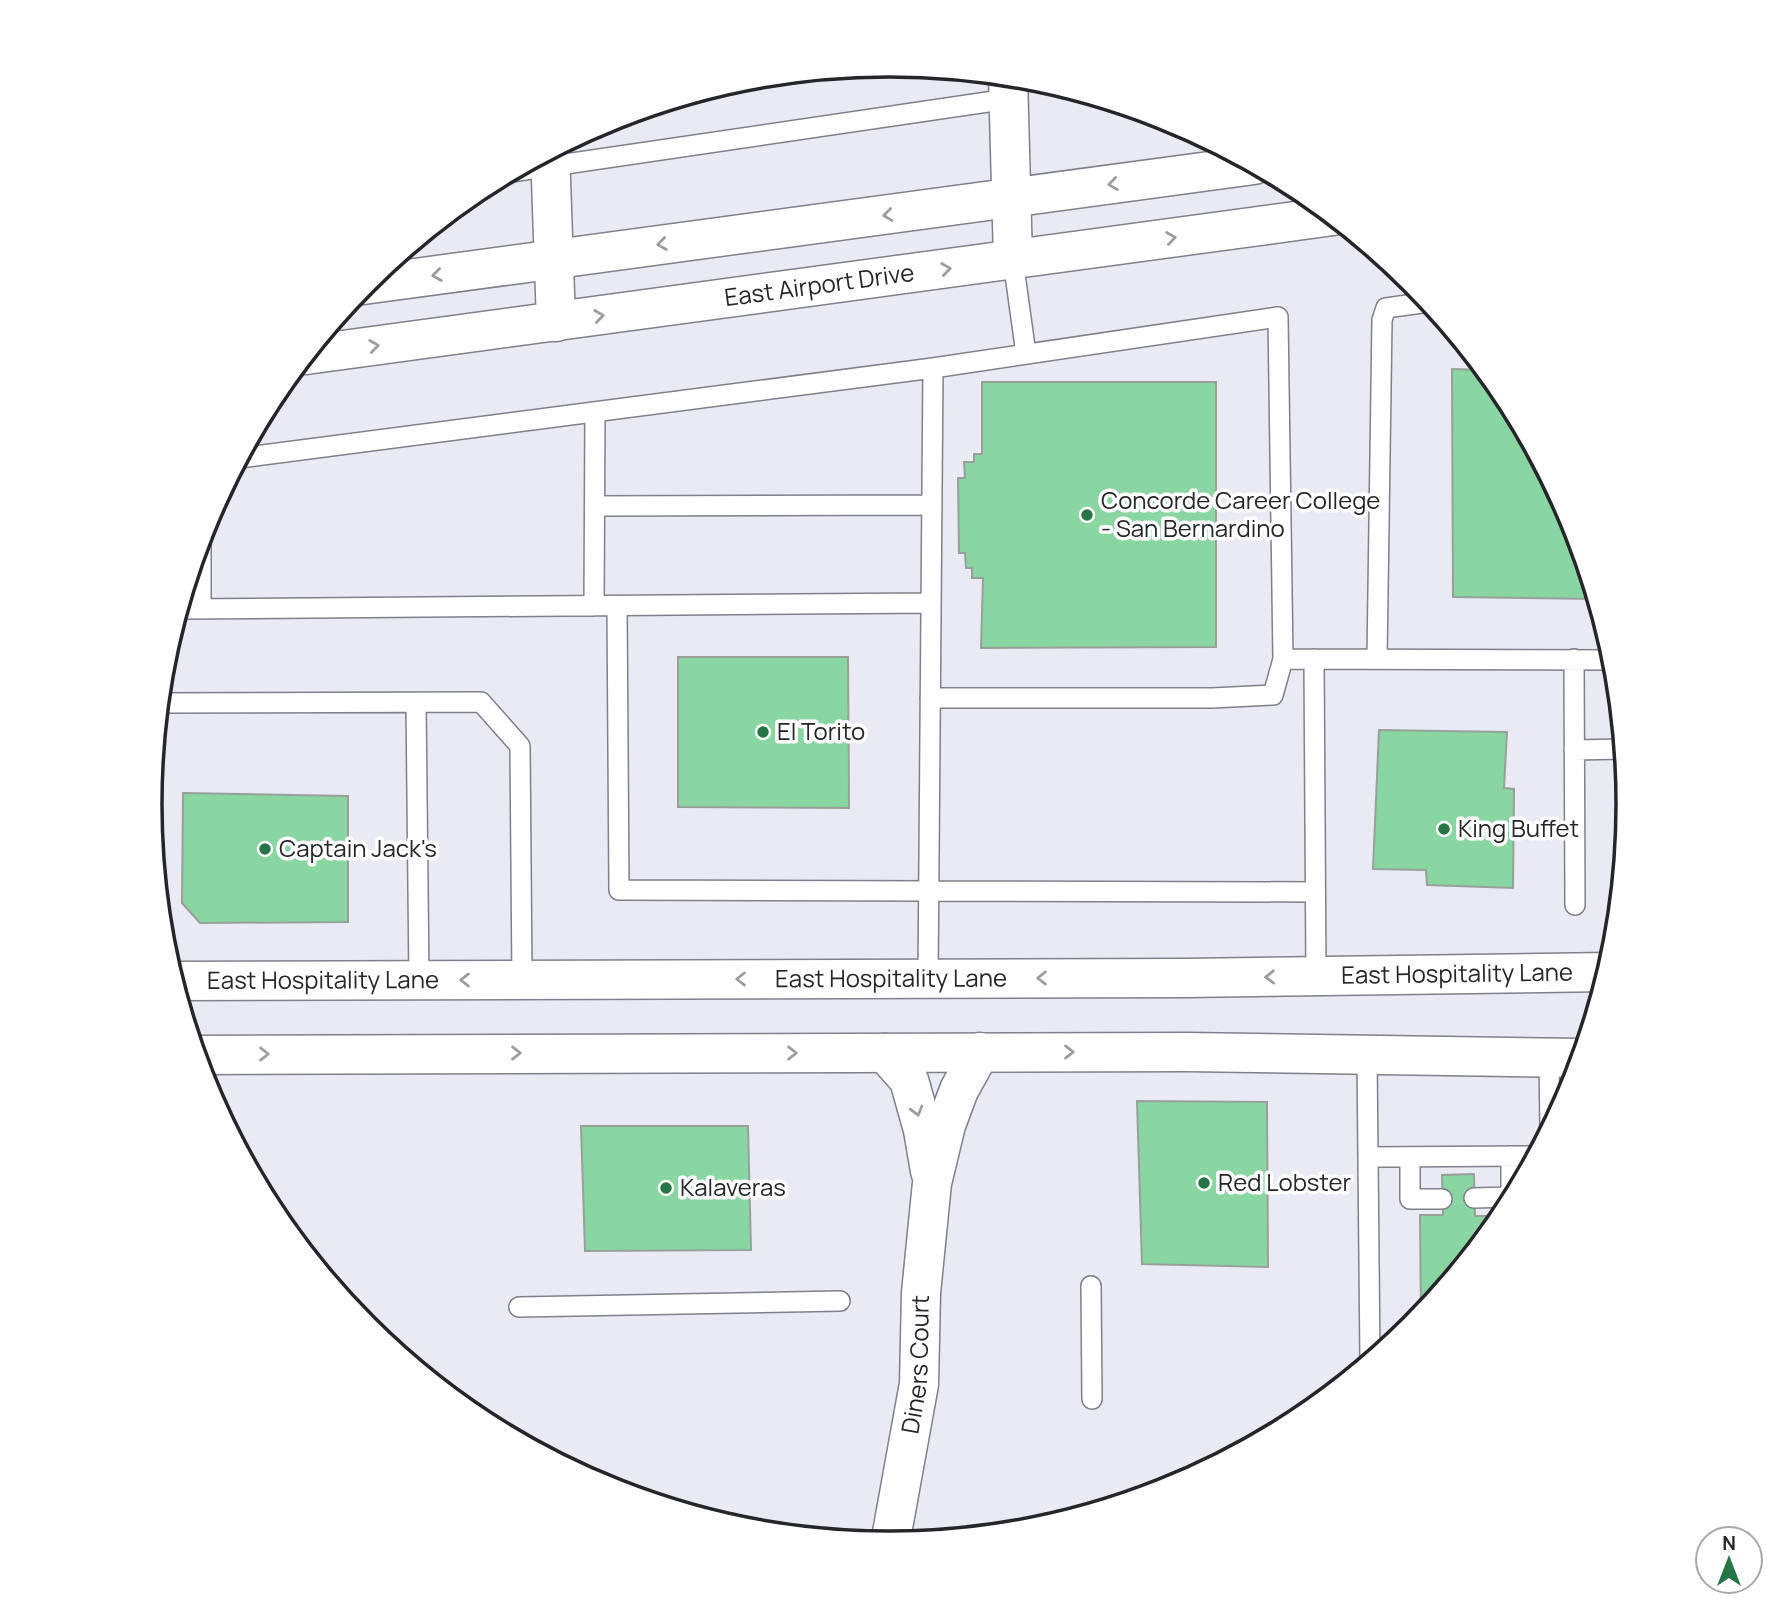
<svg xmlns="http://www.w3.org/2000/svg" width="1778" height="1609" font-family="Manrope,sans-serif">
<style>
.building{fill:#89d6a2;stroke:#97a09a;stroke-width:2}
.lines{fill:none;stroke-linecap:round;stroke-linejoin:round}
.service-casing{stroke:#7f8089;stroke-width:22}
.minor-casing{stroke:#7f8089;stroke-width:41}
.secondary-casing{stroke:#7f8089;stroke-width:41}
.service{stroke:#fff;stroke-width:19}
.minor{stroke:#fff;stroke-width:38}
.secondary{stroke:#fff;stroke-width:38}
.oneway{stroke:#9d9d9f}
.poi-dot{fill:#257546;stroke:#fff;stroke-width:2.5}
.labels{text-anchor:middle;stroke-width:7;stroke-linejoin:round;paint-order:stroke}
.street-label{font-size:24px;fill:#25262a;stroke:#fff}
.poi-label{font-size:24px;fill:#25262a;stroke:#fff;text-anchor:start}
.rim{fill:none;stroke:#25262a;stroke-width:3.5}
</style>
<rect width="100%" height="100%" fill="#e9eaf4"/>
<path class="building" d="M1452,369L1484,370L1504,394L1573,522L1596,599L1453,597Z
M982,382H1216V647L981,648L983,578H972V568H966L965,553H959L958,478H965L964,462H974V454H982Z
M678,657H848L849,808L678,807Z
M1379,730L1507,732L1504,788L1514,789L1513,888L1427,885L1426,870L1373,869Z
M183,793L348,796V922L200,923L182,903Z
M1137,1101L1267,1102L1268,1267L1142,1264Z
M581,1126H748L751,1250L585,1251Z
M1474,1174L1475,1216H1504L1421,1316L1420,1215H1443L1442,1175Z"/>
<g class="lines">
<g class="service-casing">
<path id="service" d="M511,172L1008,99
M1013,260L1026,354
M240,458L933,368L1278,317L1283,659L1273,695L1212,698H930
M595,506L932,505
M201,536V609
M594,606L595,412
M617,606L619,890L1315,892
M179,609L931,603
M1283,659L1614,660
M1314,659L1316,976
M1377,659L1382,320L1386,308L1429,302
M1574,659L1575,905
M159,703L481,702L520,746L522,980
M416,703L419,980
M1574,750L1623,749
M928,978L933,368
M1367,1055L1370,1362
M1549,1058L1550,1130
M1368,1157L1536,1156
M1410,1157V1199H1442
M1474,1198L1511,1197V1156
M1091,1286L1092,1399
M519,1307L840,1301"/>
</g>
<g class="minor-casing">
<g id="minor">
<path d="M1008,77L1013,260"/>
<path d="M550,151L556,322"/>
<path d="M363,285L1254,165"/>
<path id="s1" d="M306,355L1333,216"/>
<path d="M885,1053L909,1080L923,1130L930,1171"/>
<path id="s2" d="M890,1544L919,1384L921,1293L932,1183L946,1125L959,1090L980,1052"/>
</g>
</g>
<g class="secondary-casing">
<g id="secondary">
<path id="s3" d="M173,981L1186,978L1608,972"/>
<path d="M196,1055L1187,1052L1581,1058"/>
</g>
</g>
<use href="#service" class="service"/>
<use href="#minor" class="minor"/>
<use href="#secondary" class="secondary"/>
</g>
<defs><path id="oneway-chevron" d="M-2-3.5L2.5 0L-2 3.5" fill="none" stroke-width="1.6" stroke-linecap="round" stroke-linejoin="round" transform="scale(1.75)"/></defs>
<g class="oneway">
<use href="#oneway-chevron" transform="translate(1113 184) rotate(172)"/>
<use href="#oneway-chevron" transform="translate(888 215) rotate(173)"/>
<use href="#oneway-chevron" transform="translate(1171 238) rotate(-8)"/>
<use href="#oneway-chevron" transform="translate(662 244) rotate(172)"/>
<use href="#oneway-chevron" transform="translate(946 269) rotate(-8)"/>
<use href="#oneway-chevron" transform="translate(437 275) rotate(172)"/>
<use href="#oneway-chevron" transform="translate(599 316) rotate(-8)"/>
<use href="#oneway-chevron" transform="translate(374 346) rotate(-8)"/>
<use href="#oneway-chevron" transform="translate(1270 977) rotate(179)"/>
<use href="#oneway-chevron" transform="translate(1042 978) rotate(180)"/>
<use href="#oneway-chevron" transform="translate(741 979) rotate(180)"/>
<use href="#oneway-chevron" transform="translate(465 980) rotate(180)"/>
<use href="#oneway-chevron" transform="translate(1069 1052)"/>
<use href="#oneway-chevron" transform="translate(516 1053)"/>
<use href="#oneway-chevron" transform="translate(792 1053)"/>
<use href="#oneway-chevron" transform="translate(264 1054)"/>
<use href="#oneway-chevron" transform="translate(917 1111) rotate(75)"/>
</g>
<g class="poi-dot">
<circle cx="1087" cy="515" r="7"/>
<circle cx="763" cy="732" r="7"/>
<circle cx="1444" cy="829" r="7"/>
<circle cx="265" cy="849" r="7"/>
<circle cx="1204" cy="1183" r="7"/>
<circle cx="666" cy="1188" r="7"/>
</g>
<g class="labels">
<g class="street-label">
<text dy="8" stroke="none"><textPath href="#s1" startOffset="518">East Airport Drive</textPath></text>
<text dy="8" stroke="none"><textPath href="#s3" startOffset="1284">East Hospitality Lane</textPath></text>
<text dy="8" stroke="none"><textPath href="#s3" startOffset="718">East Hospitality Lane</textPath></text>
<text dy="8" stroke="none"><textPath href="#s3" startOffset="150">East Hospitality Lane</textPath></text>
<text dy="8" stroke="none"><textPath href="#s2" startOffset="182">Diners Court</textPath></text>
</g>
<g class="poi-label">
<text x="1101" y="509">Concorde Career College<tspan x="1101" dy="28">- San Bernardino</tspan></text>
<text x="777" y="740">El Torito</text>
<text x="1458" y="837">King Buffet</text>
<text x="279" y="857">Captain Jack's</text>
<text x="1218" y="1191">Red Lobster</text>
<text x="680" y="1196">Kalaveras</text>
</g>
</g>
<path d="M0 0H1778V1609H0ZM162 804a727 727 0 1 1 1454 0a727 727 0 1 1-1454 0Z" fill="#fff" fill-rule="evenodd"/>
<path class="rim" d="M162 804a727 727 0 1 1 1454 0a727 727 0 1 1-1454 0Z"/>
<g transform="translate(1729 1560)"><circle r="33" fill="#ffffff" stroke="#a8a8aa" stroke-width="2"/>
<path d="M0-5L12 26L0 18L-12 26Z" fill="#257546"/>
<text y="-10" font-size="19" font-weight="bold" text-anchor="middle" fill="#25262a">N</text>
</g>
</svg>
